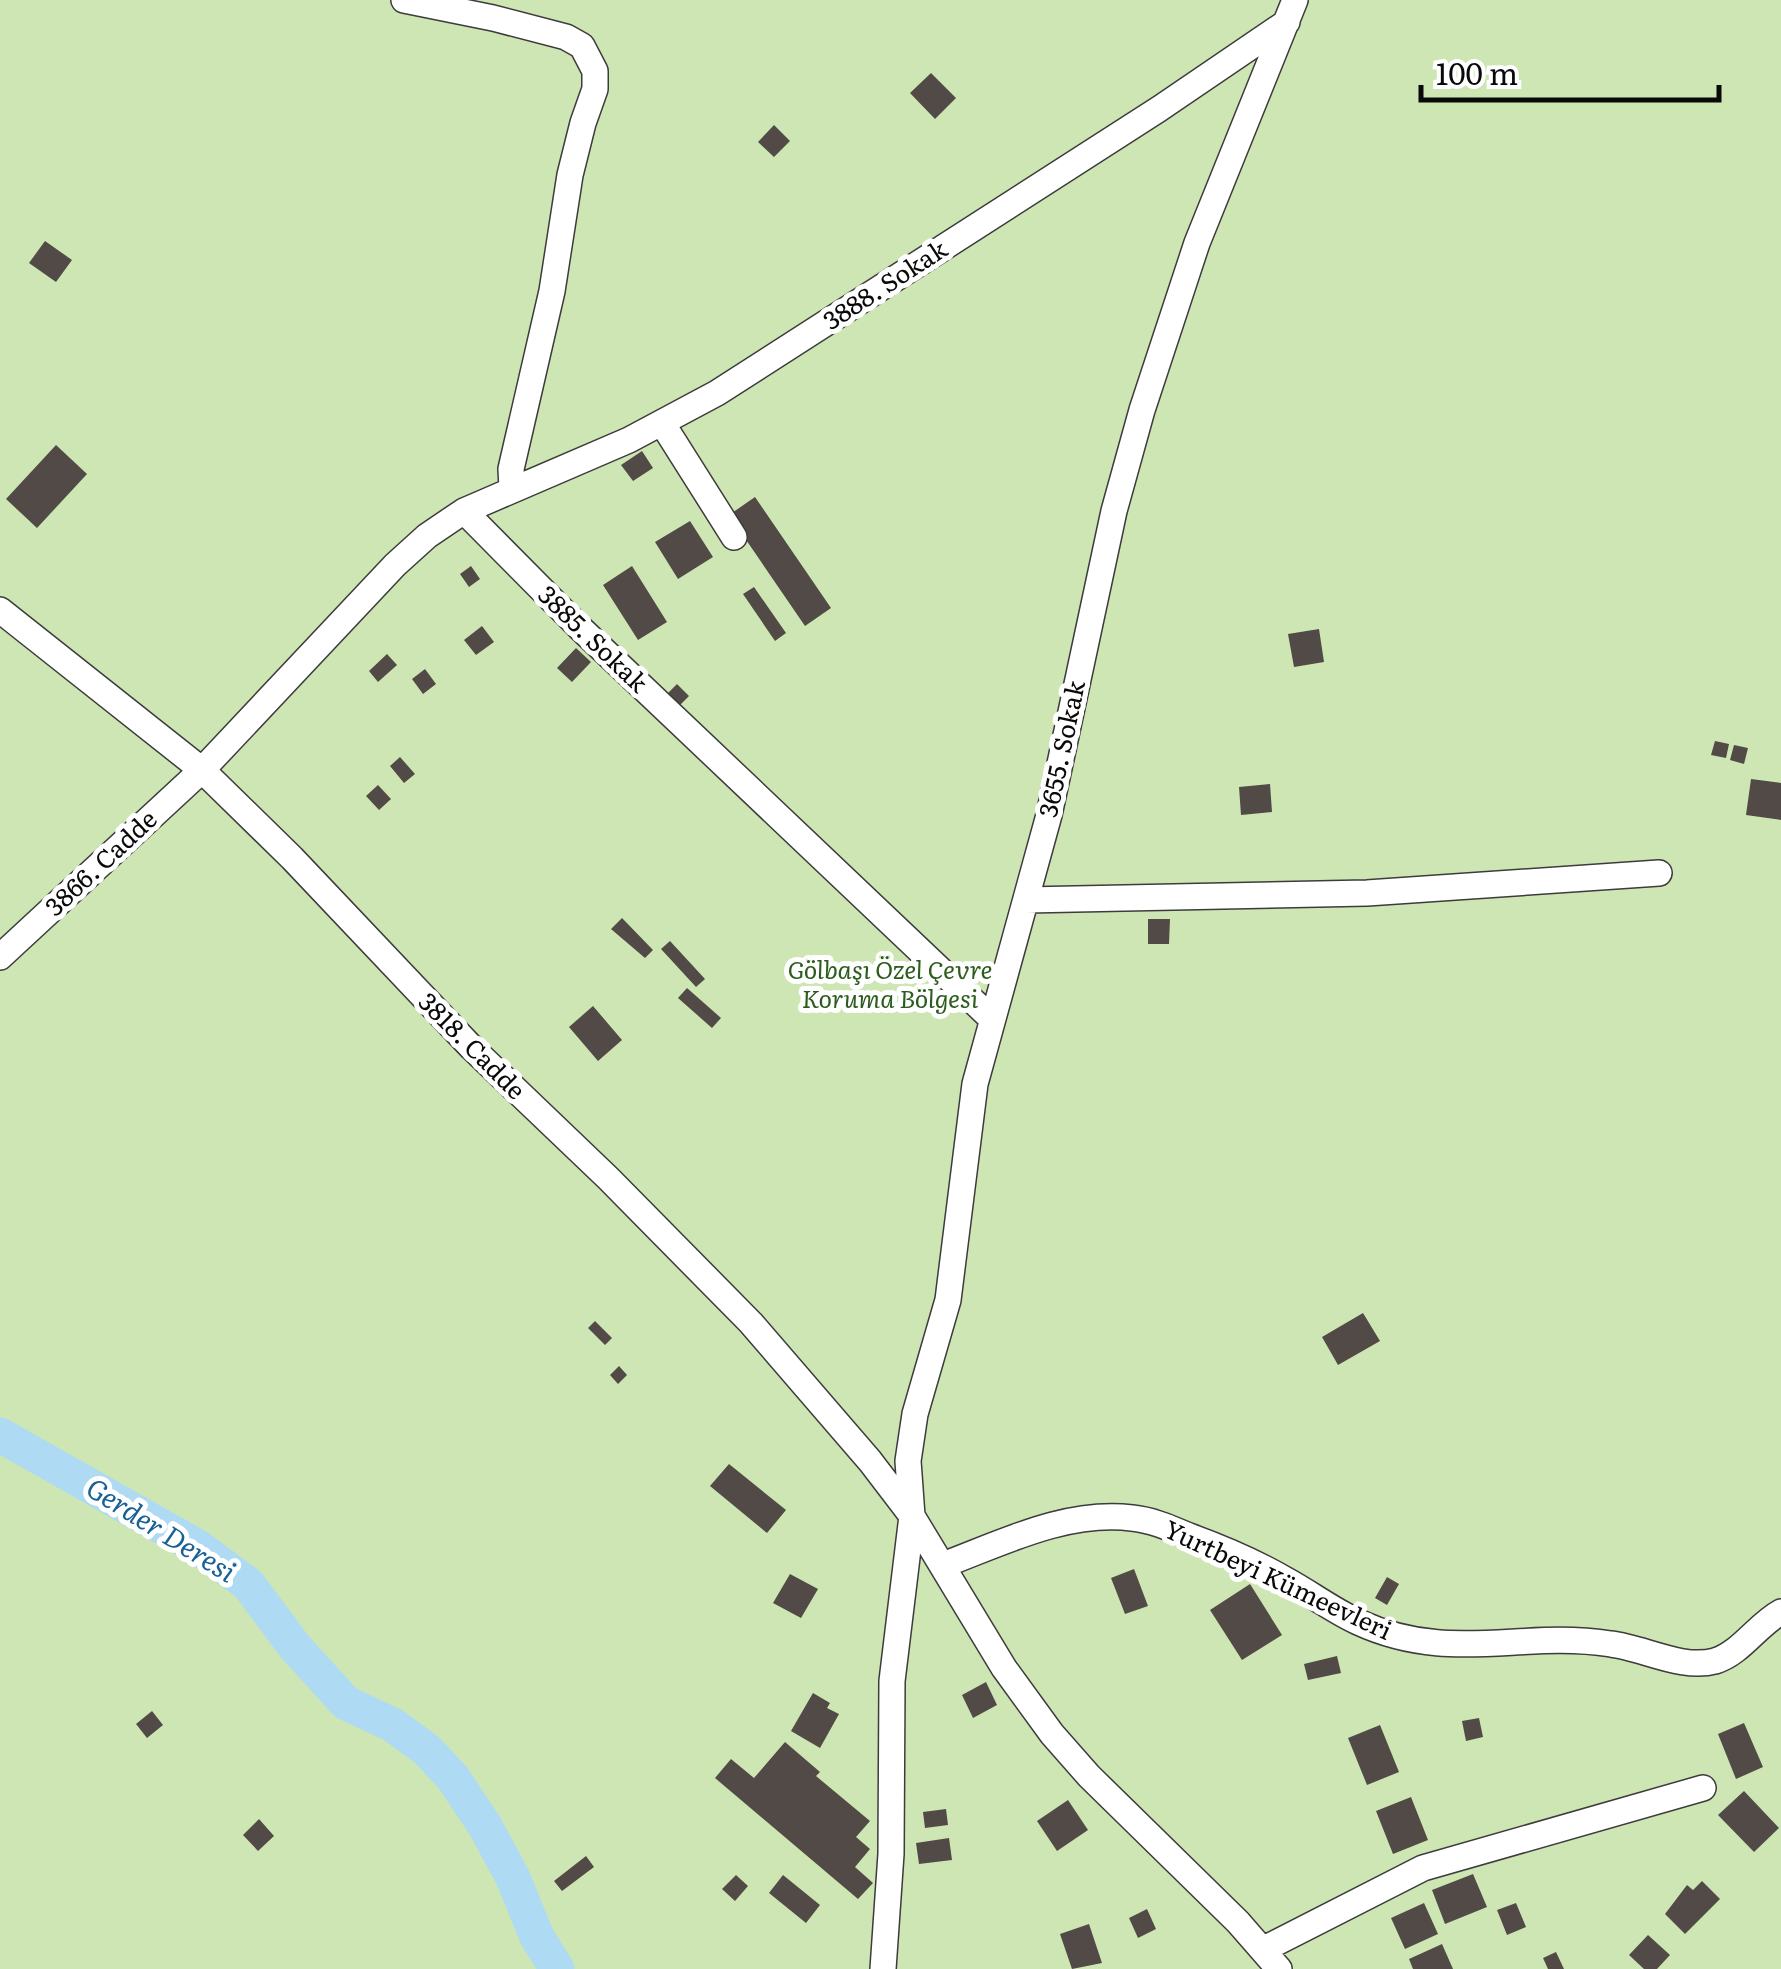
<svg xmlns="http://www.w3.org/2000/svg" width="1781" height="1969" font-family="Literata,serif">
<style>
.green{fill:#cee6b3}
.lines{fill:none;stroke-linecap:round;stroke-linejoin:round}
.river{stroke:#aedaf3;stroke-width:35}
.building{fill:#514a46}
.minor-casing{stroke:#3c3c3c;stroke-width:28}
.minor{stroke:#fff;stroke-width:25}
.labels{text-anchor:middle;stroke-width:10;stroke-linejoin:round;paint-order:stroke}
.street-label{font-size:25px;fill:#090909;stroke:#fff}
.park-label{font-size:25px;font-style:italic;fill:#2c5d1e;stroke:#fff}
.water-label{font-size:28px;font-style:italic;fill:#196095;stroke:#fff}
</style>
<rect width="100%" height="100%" fill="#fef9e7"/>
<path class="green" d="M0,0H1781V1969H0Z"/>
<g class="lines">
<path class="river" d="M0,1435L198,1547L248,1584L295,1647L346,1703L393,1725L427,1750L453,1778L485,1826L513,1878L537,1937L557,1969"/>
</g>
<path class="building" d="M931,73L956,98L935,119L910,93Z
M774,125L790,141L774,157L758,142Z
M45,241L72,260L56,282L29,263Z
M56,445L87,474L37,528L6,499Z
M642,451L653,468L633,481L621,465Z
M755,497L831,608L805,626L729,515Z
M690,521L713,557L678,579L655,542Z
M471,566L480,579L469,587L460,574Z
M632,566L667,622L638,640L603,585Z
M754,587L786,633L775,641L743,594Z
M482,626L494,642L476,655L464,640Z
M1319,629L1324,662L1294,667L1288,634Z
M576,648L591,662L572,682L557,668Z
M387,654L397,665L378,682L369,671Z
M425,669L436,684L423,694L412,679Z
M677,684L689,696L680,705L668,693Z
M1715,741L1729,744L1726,758L1711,755Z
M1734,745L1748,748L1744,764L1730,760Z
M400,757L415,774L404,783L390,766Z
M1751,779L1781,783V820L1746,815Z
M1270,784L1272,812L1241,815L1239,787Z
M378,785L391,799L379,810L366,796Z
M622,918L653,950L645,958L611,929Z
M1148,919H1170L1169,944H1148Z
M670,941L705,979L696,987L661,949Z
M687,988L721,1018L712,1028L678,998Z
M593,1006L622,1040L598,1061L569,1027Z
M1363,1313L1380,1341L1338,1365L1322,1337Z
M595,1321L612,1338L605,1345L588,1328Z
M619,1366L627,1375L618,1384L610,1375Z
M729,1464L786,1510L767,1533L710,1486Z
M1134,1569L1148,1606L1125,1614L1111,1578Z
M790,1574L818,1589L801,1618L773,1603Z
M1387,1577L1399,1584L1387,1605L1375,1598Z
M1250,1584L1282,1635L1242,1660L1210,1610Z
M1337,1656L1341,1673L1308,1680L1304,1664Z
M986,1682L997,1705L973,1718L962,1695Z
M813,1693L830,1703L827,1708L839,1714L820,1748L791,1731Z
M152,1711L163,1725L147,1738L136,1724Z
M1479,1718L1483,1737L1466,1741L1462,1721Z
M1744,1723L1763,1767L1736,1779L1718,1734Z
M1380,1725L1399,1772L1367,1785L1348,1738Z
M785,1742L820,1772L816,1776L870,1821L856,1837L870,1849L855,1867L873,1883L858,1899L715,1778L731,1759L754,1778Z
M1744,1791L1779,1828L1754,1852L1718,1815Z
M1411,1797L1428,1840L1393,1854L1376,1811Z
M1068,1800L1088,1830L1057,1851L1037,1821Z
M946,1809L948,1825L925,1828L923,1812Z
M259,1819L274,1836L258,1851L243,1835Z
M949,1838L952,1860L919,1864L916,1843Z
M586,1856L594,1867L562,1891L554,1881Z
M1473,1874L1487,1907L1445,1924L1432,1890Z
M736,1875L748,1886L735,1901L722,1889Z
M783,1875L820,1905L806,1923L769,1893Z
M1702,1881L1720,1899L1685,1934L1665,1914L1687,1885L1693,1890Z
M1424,1903L1438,1934L1405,1949L1391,1918Z
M1516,1903L1526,1927L1507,1935L1497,1910Z
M1147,1909L1156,1929L1138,1938L1129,1918Z
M1089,1924L1102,1963L1072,1969L1060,1934Z
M1648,1935L1670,1955L1657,1969H1644L1629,1955Z
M1442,1944L1453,1969H1413L1409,1959Z
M1556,1952L1564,1969H1548L1543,1958Z"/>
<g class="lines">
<g class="minor-casing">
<path id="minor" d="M404,0L493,18L566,37L582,46L595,71V89L583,123L570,175L552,291L511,469L512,488
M662,423L734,537
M464,511L629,440L717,393L1159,109L1287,22
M0,610L202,770L292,858L472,1048L608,1178L751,1323L870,1461L912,1516L1004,1668L1052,1734L1089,1776L1238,1922L1279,1969
M1026,900L1367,893L1659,873
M0,957L202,770L395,565L427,536L464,511L579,627L992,1019
M943,1565C1002,1543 1066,1510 1132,1518C1152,1520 1170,1528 1189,1536C1222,1548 1255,1562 1286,1580C1310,1593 1332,1610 1358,1622C1449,1664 1520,1630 1611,1644C1644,1648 1682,1670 1715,1661C1741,1653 1757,1625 1781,1612
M1264,1949L1423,1868L1703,1788
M883,1969L891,1854L892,1681L912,1516L908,1461L915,1414L948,1300L975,1084L1049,815L1114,511L1142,410L1197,243L1295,0"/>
</g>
<use href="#minor" class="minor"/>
</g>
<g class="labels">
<g class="street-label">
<text transform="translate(885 285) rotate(-33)" y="9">3888. Sokak</text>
<text transform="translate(593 639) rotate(44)" y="9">3885. Sokak</text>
<text transform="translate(1062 749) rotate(-78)" y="9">3655. Sokak</text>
<text transform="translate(101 863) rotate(-43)" y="9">3866. Cadde</text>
<text transform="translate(472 1046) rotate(45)" y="9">3818. Cadde</text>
<text transform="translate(1278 1580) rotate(25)" y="9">Yurtbeyi Kümeevleri</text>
</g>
<g class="park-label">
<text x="890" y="979">Gölbaşı Özel Çevre<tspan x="890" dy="29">Koruma Bölgesi</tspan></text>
</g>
<g class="water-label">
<text transform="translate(161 1530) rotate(32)" y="10">Gerder Deresi</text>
</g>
</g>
<path d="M1421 85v15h298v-15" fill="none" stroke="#090909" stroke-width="5"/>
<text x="1436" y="85" font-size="30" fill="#090909" stroke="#ffffff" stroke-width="8" paint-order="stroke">100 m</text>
</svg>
